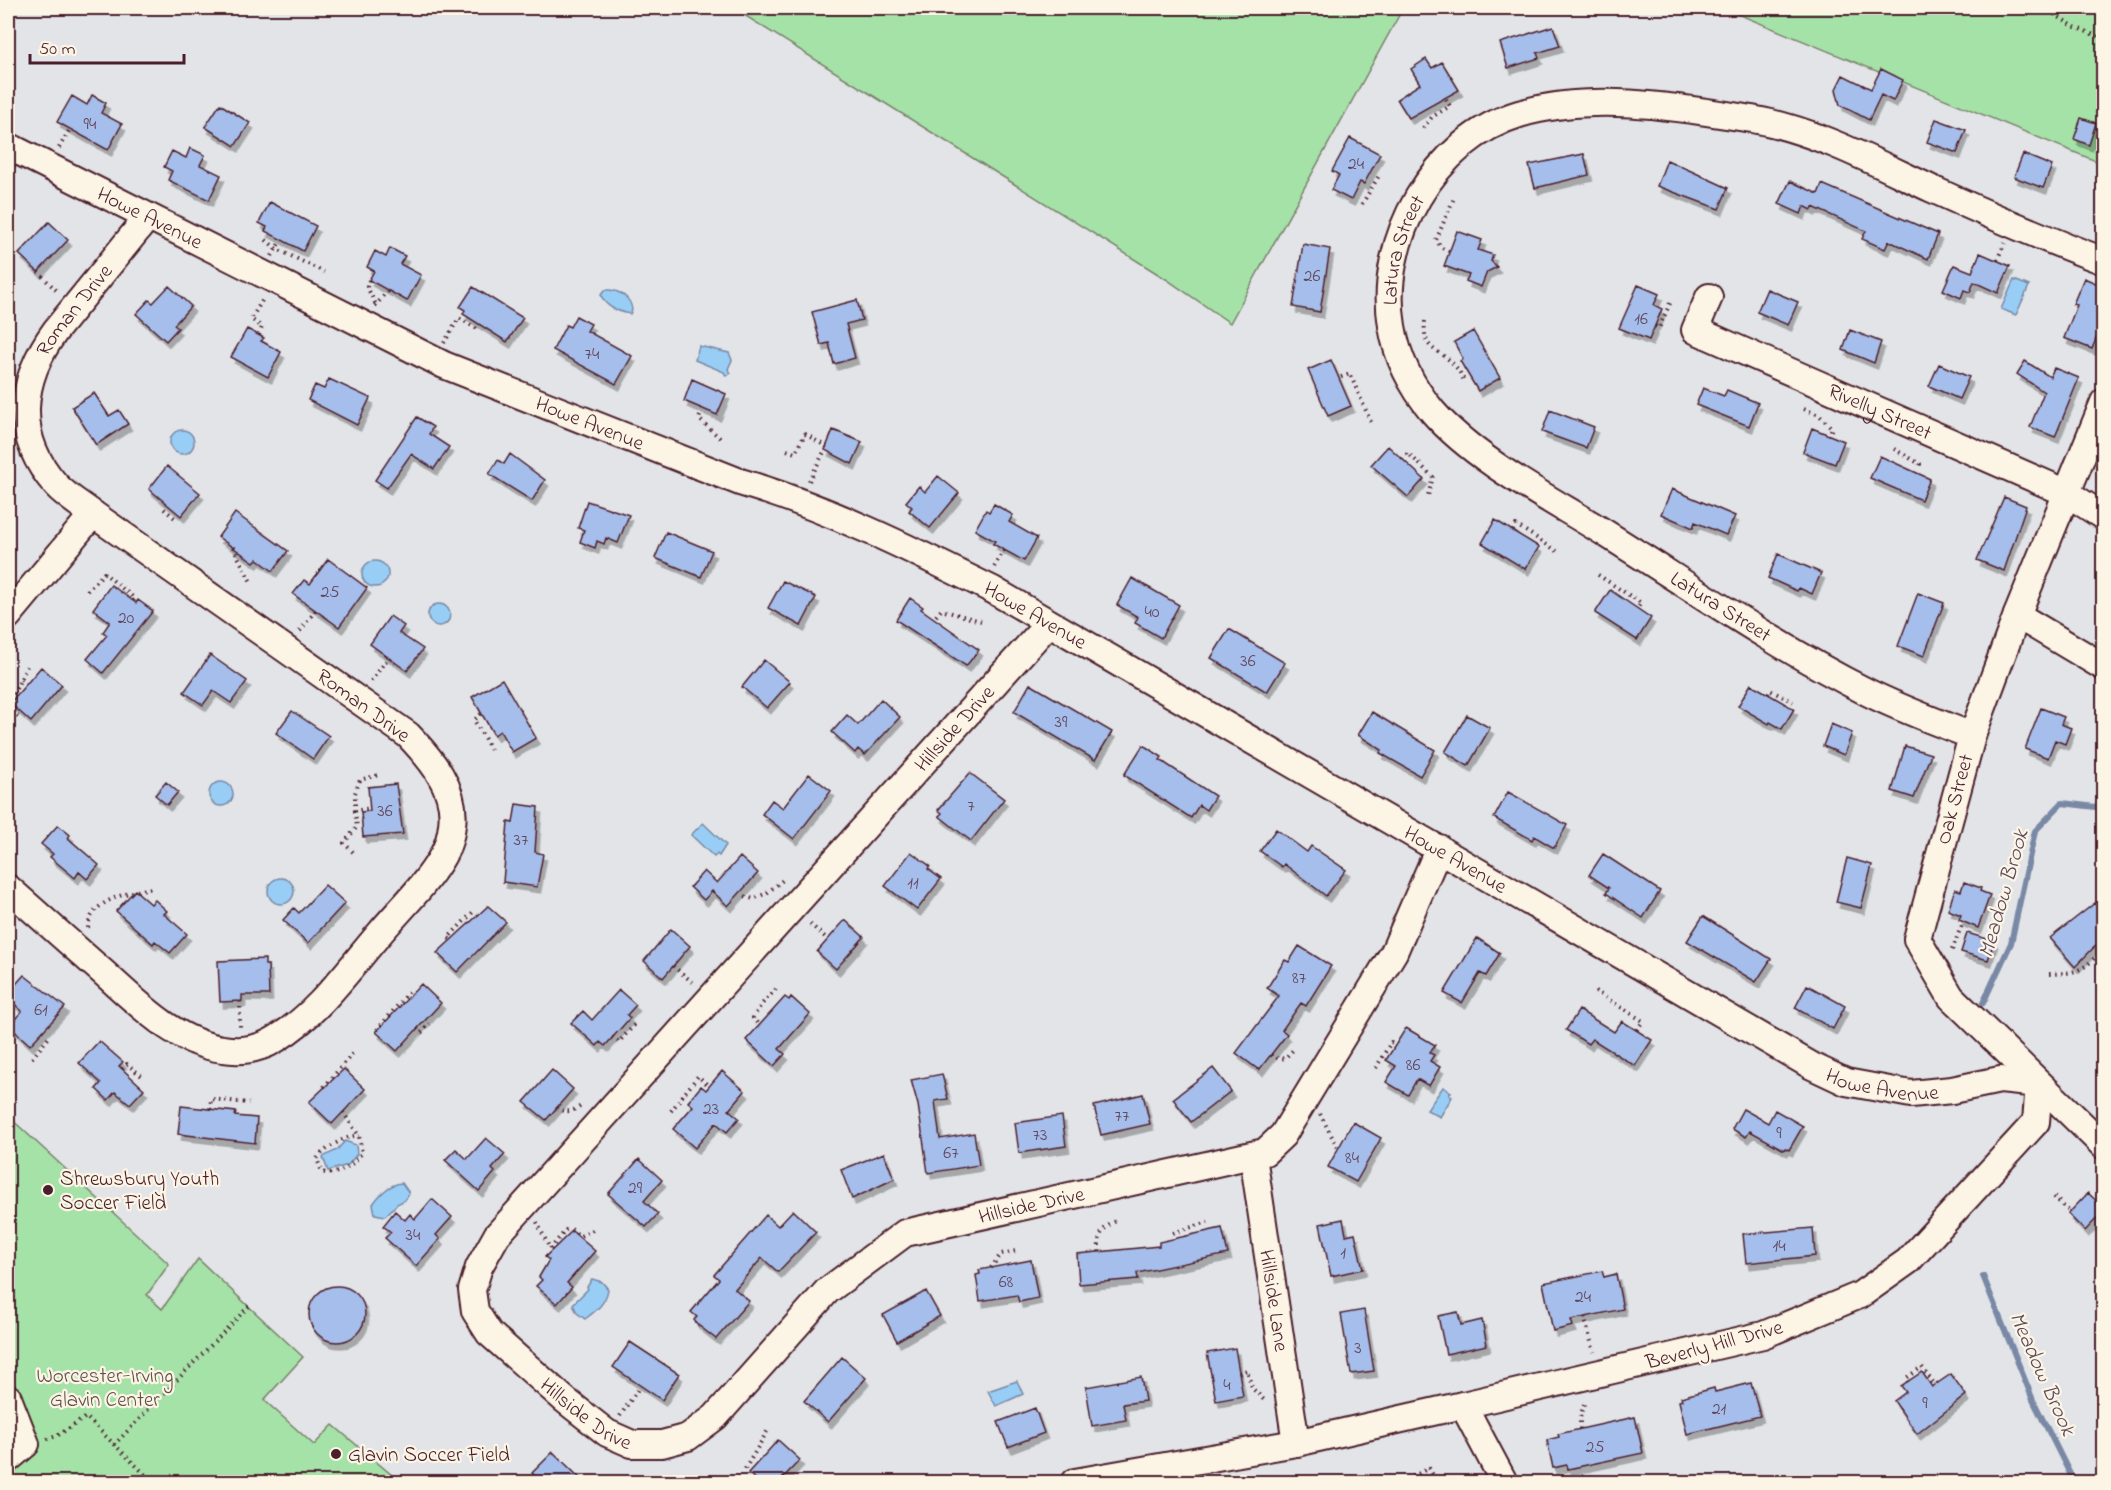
<svg xmlns="http://www.w3.org/2000/svg" width="2111" height="1490" font-family="'Indie Flower',sans-serif">
<style>
.green{fill:#a5e2a8;stroke:#78806a;stroke-width:1.5}
.water{fill:#98cef6;stroke:#7988a5;stroke-width:1.5}
.lines{fill:none;stroke-linecap:round;stroke-linejoin:round}
.stream{stroke:#7988a5;stroke-width:6}
.building{fill:#a6beec;stroke:#4a1f2b;stroke-width:1.5;filter:url(#shadow)}
.minor-casing{stroke:#4a1f2b;stroke-width:30}
.path{stroke:#4a1f2b;stroke-width:4;stroke-dasharray:1.5 4.5;stroke-linecap:butt}
.minor{stroke:#fcf5e5;stroke-width:26}
.poi-dot{fill:#4a1f2b;stroke:#fcf5e5;stroke-width:2}
.labels{text-anchor:middle;stroke-width:4.5;stroke-linejoin:round;paint-order:stroke}
.number-label{font-size:18px;fill:#61475b}
.street-label{font-size:21px;fill:#4a1f2b;stroke:#fcf5e5}
.poi-label{font-size:21px;fill:#4a1f2b;stroke:#fcf5e5;text-anchor:start}
.park-label{font-size:21px;fill:#61504a;stroke:#fcf5e5}
.water-label{font-size:22px;font-style:italic;fill:#5e4b5e;stroke:#fcf5e5}
</style>
<defs>
<filter id="shadow"><feDropShadow dx="3.5" dy="6" stdDeviation="0" flood-color="#0004"/></filter>
</defs>
<rect width="100%" height="100%" fill="#e2e4e7"/>
<filter id="ink" filterUnits="userSpaceOnUse"><feTurbulence type="fractalNoise" baseFrequency=".0167" numOctaves="2"/><feDisplacementMap in="SourceGraphic" scale="12" xChannelSelector="R" yChannelSelector="G"/><feConvolveMatrix kernelMatrix="1 2 1 2 8 2 1 2 1" color-interpolation-filters="sRGB"/></filter>
<g filter="url(#ink)">
<path class="green" d="M733,8H1403L1230,323L1166,279Z
M1723,8H2103V164Z
M8,1116L169,1264L147,1295L162,1309L198,1259L303,1357L264,1400L314,1445L333,1425L400,1482H8Z"/>
<path class="water" d="M2014,280L2029,286L2016,315L2001,309Z
M605,290C618,289 631,297 632,310L630,314C617,311 606,308 601,295Z
M699,346L729,353L732,360L728,369L731,373L726,376L724,372L695,360Z
M170 442a12 12 0 1 1 24 0a12 12 0 1 1-24 0Z
M362 574a13 13 0 1 1 26 0a13 13 0 1 1-26 0Z
M428 615a11 11 0 1 1 22 0a11 11 0 1 1-22 0Z
M209 794a12 12 0 1 1 24 0a12 12 0 1 1-24 0Z
M703,823L726,845L719,856L717,854L714,857L691,835Z
M268 891a13 13 0 1 1 26 0a13 13 0 1 1-26 0Z
M1443,1087L1451,1092L1449,1095L1452,1097L1440,1117L1427,1110Z
M345,1141L356,1145L357,1154L348,1165L328,1171L323,1157L337,1150Z
M402,1183L409,1193L405,1200L397,1204L385,1216L375,1214L373,1204C380,1194 390,1184 402,1183Z
M592,1279L602,1282L608,1289C606,1303 596,1311 585,1319L577,1313L573,1304L588,1289L587,1287Z
M1017,1381L1023,1394L996,1406L988,1391Z"/>
<g class="lines">
<path class="stream" d="M1983,1003L2011,943L2035,831L2062,803L2104,808
M1983,1276L2033,1400L2074,1482"/>
</g>
<path class="building" d="M1553,26L1560,46L1537,53L1539,58L1508,68L1500,43Z
M1426,59L1432,68L1442,62L1459,90L1409,118L1397,99L1420,84L1411,69Z
M1881,69L1903,80L1893,101L1881,95L1869,120L1840,105L1836,89L1843,75L1871,89Z
M92,95L106,103L101,113L122,124L108,150L57,122L72,96L87,105Z
M220,104L250,123L235,146L205,127Z
M2081,118L2096,123L2089,145L2074,139Z
M1936,119L1966,130L1957,153L1927,142Z
M1350,138L1380,154L1364,184L1360,182L1351,200L1331,190L1339,175L1332,171Z
M190,148L205,155L200,165L221,175L209,200L168,180L172,171L164,167L172,151L186,158Z
M1584,154L1589,175L1535,188L1529,165Z
M2023,154L2052,166L2043,188L2014,177Z
M1667,160L1728,188L1719,209L1657,186Z
M1790,181L1818,194L1822,184L1938,234L1928,259L1889,241L1885,249L1862,239L1866,231L1813,207L1812,210L1804,206L1801,214L1779,204Z
M270,202L316,226L303,251L265,231L267,227L259,223Z
M49,222L68,240L38,272L19,254Z
M1457,231L1482,240L1478,250L1493,255L1491,261L1497,267L1487,272L1481,287L1466,281L1469,275L1444,266Z
M1303,244L1330,249L1320,312L1293,307Z
M390,248L405,256L400,264L421,275L407,301L369,280L374,271L367,267L375,251L386,257Z
M1980,253L2010,266L1998,293L1974,282L1970,292L1964,290L1961,298L1943,290L1954,265L1972,272Z
M2084,278L2103,286V296L2096,313L2103,316V321L2092,349L2064,338L2077,305L2073,304Z
M1638,285L1659,294L1654,305L1662,309L1649,340L1619,328Z
M169,286L191,306L174,325L178,328L166,341L136,314L149,300L153,303Z
M473,287L523,318L507,342L463,314L465,310L460,307Z
M1767,289L1798,302L1788,325L1757,312Z
M857,300L862,320L846,324L855,358L834,364L829,343L821,345L812,312Z
M576,316L591,324L587,331L632,356L616,384L553,350L566,325L570,327Z
M247,329L264,338L261,341L281,352L268,377L231,357Z
M1850,330L1881,342L1874,363L1843,350Z
M1473,331L1500,378L1478,391L1460,361L1463,359L1454,342Z
M1331,360L1351,406L1328,416L1308,370Z
M2025,361L2050,377L2054,368L2079,378L2055,437L2030,427L2044,392L2017,374Z
M1939,364L1969,377L1959,399L1929,386Z
M329,379L370,398L357,425L308,400L315,385L324,389Z
M692,379L726,394L717,415L684,401Z
M1703,388L1724,396L1727,390L1758,403L1749,426L1696,405Z
M94,393L109,416L119,410L128,424L96,445L72,407Z
M1550,410L1594,427L1586,448L1542,432Z
M417,417L433,427L429,434L449,447L434,469L411,454L387,488L375,480Z
M1812,428L1844,441L1835,464L1803,452Z
M833,430L862,442L852,464L825,450Z
M1388,446L1424,479L1408,497L1371,465Z
M510,454L545,480L532,501L489,474L498,460L504,464Z
M1880,456L1930,479L1921,500L1870,478Z
M167,466L200,493L181,516L149,489Z
M938,476L959,493L930,528L909,511L912,507L906,502L919,486L925,492Z
M1672,489L1735,516L1726,535L1695,522L1693,528L1661,514Z
M2004,497L2026,506L2004,571L1977,560Z
M587,501L629,515L618,543L606,538L604,544L597,541L595,548L580,542L584,530L578,528Z
M994,504L1013,515L1009,522L1037,538L1024,561L993,544L995,541L975,530L986,510L989,512Z
M235,513L288,551L273,571L257,559L254,562L218,537Z
M1495,520L1539,547L1525,569L1482,543Z
M666,532L712,551L701,577L655,558Z
M1778,554L1821,573L1812,594L1799,588L1797,591L1768,578Z
M328,559L367,588L339,627L293,594L304,580L310,584Z
M1132,578L1179,605L1161,638L1135,623L1138,617L1117,605Z
M783,581L816,597L801,626L768,608Z
M111,585L136,603L138,600L153,611L103,673L87,659L107,635L103,632L110,622L93,609Z
M1610,590L1651,618L1637,640L1595,613Z
M1918,593L1944,603L1924,656L1898,646Z
M910,598L923,607L921,609L979,650L966,666L896,620Z
M390,616L404,626L399,633L423,649L407,671L370,644Z
M1229,629L1285,663L1267,692L1211,658Z
M210,655L247,681L231,703L213,691L203,705L184,692Z
M764,660L790,682L767,708L742,687Z
M41,667L62,685L31,722L10,703Z
M502,679L536,738L512,752L500,731L494,735L472,697Z
M1030,684L1112,732L1095,760L1014,712Z
M1751,684L1794,709L1782,729L1770,722L1769,724L1738,706Z
M881,699L900,717L865,755L858,749L855,753L832,732L847,715L858,725Z
M2041,708L2064,717L2061,724L2071,728L2065,744L2055,740L2048,758L2025,749Z
M292,711L329,736L313,759L276,733Z
M1372,712L1435,750L1420,776L1380,753L1382,750L1358,735Z
M1467,715L1490,728L1468,766L1445,752Z
M1831,724L1852,733L1844,755L1823,746Z
M1143,745L1162,757L1160,760L1215,796L1206,810L1199,805L1191,818L1124,775Z
M1905,746L1931,754L1914,798L1892,791Z
M970,773L1004,799L971,841L939,816L942,813L938,810Z
M809,774L831,791L794,839L762,814L772,800L783,808Z
M166,782L178,792L167,805L155,795Z
M396,784L403,834L363,837L361,812L370,811L368,787Z
M1508,792L1567,825L1554,848L1534,836L1532,840L1494,818Z
M516,804L538,807L535,852L543,854L537,887L503,882L508,822L513,823Z
M58,825L70,835L68,838L99,865L87,879L79,872L75,878L50,857L53,854L41,844Z
M1276,829L1307,852L1311,846L1346,870L1326,896L1284,864L1282,867L1260,851Z
M911,852L930,866L928,869L941,879L917,910L885,886Z
M1603,854L1660,891L1643,918L1606,893L1609,888L1589,875Z
M740,857L758,873L728,906L712,891L704,900L690,887L704,871L717,883Z
M1847,858L1872,865L1861,908L1836,902Z
M1964,882L1981,888L1980,891L1990,895L1978,928L1959,920L1961,915L1948,910L1955,889L1961,891Z
M325,885L345,903L308,943L283,920L294,908L299,913Z
M135,890L151,904L155,900L167,911L164,914L187,934L170,953L155,941L153,944L116,911Z
M2095,903L2103,913V938L2075,967L2050,938Z
M488,906L506,922L457,972L437,953Z
M1703,916L1771,959L1756,982L1687,941Z
M845,920L864,937L836,969L817,952Z
M671,929L690,946L663,978L644,961Z
M1967,933L1994,941L1988,960L1961,952Z
M1477,938L1500,953L1486,976L1480,973L1462,1003L1444,993Z
M1299,946L1331,966L1306,1006L1301,1003L1282,1030L1287,1034L1259,1070L1236,1053L1279,996L1267,988L1285,960L1289,962Z
M265,959V965H268L269,995H242V1001L220,1002L218,961Z
M24,975L65,1007L30,1045L9,1026L22,1011L8,998V993Z
M421,984L441,1003L397,1051L376,1032Z
M1807,985L1845,1006L1833,1029L1795,1008Z
M619,990L636,1005L627,1015L630,1018L605,1046L600,1042L597,1046L571,1023L583,1011L592,1020Z
M785,997L789,1000L791,997L810,1014L779,1049L785,1054L774,1066L746,1040Z
M1579,1010L1614,1032L1622,1021L1652,1040L1635,1066L1592,1039L1588,1044L1566,1030Z
M1406,1028L1435,1045L1430,1053L1434,1055L1430,1061L1440,1067L1429,1086L1417,1079L1408,1095L1386,1082L1396,1066L1386,1060Z
M99,1041L123,1062L119,1066L144,1089L130,1104L115,1092L108,1100L96,1089L101,1083L79,1063Z
M1213,1068L1231,1091L1191,1122L1173,1099Z
M344,1069L365,1089L332,1124L309,1102Z
M552,1070L573,1089L546,1120L524,1102Z
M722,1071L745,1091L729,1110L739,1118L727,1132L716,1123L695,1148L673,1129L693,1106L688,1102L701,1086L706,1090Z
M942,1074L948,1099L935,1101L940,1139L974,1133L979,1165L928,1173L918,1105L911,1080Z
M1143,1094L1150,1124L1101,1135L1094,1106Z
M181,1106L236,1112L235,1116L257,1118L255,1143L178,1134Z
M1743,1109L1768,1123L1775,1110L1803,1126L1789,1150L1785,1148L1784,1150L1750,1131L1746,1137L1732,1129Z
M1062,1116L1066,1146L1019,1153L1015,1123Z
M1353,1122L1381,1138L1356,1182L1328,1167Z
M486,1138L505,1154L492,1169L495,1172L479,1191L445,1160L456,1149L467,1159Z
M884,1153L894,1179L852,1199L841,1170Z
M639,1159L662,1180L644,1201L658,1214L646,1227L608,1194Z
M2088,1193L2103,1207V1212L2085,1231L2068,1214Z
M432,1199L452,1217L436,1235L440,1239L416,1266L385,1238L391,1232L383,1226L395,1211L405,1220L410,1214L415,1219Z
M793,1210L816,1232L778,1272L762,1258L735,1289L749,1301L716,1339L698,1325L694,1320L697,1317L691,1312L719,1279L714,1275L766,1215L778,1226Z
M1343,1219L1346,1235L1355,1233L1363,1269L1331,1276L1320,1224Z
M1222,1228L1228,1254L1137,1273L1138,1279L1079,1284L1077,1254L1159,1246V1242Z
M1813,1228L1815,1256L1746,1263L1743,1234Z
M572,1231L595,1251L567,1283L572,1287L557,1304L536,1286L542,1280L539,1277L549,1260L545,1257Z
M1031,1260L1038,1298L1019,1302L1017,1295L980,1301L976,1275L980,1274L979,1270Z
M1602,1271L1604,1277L1616,1274L1623,1309L1571,1320L1573,1326L1553,1331L1543,1283Z
M309 1314a28 28 0 1 1 56 0a28 28 0 1 1-56 0Z
M926,1291L940,1316L897,1341L883,1315Z
M1364,1310L1374,1371L1351,1374L1341,1314Z
M1458,1312L1461,1325L1482,1320L1487,1345L1446,1354L1438,1316Z
M630,1342L679,1374L662,1400L613,1367Z
M1235,1348L1243,1396L1216,1401L1207,1353Z
M842,1357L866,1378L828,1422L804,1401Z
M1922,1372L1932,1387L1951,1374L1966,1395L1917,1434L1894,1401L1906,1392L1901,1386Z
M1141,1377L1145,1401L1123,1404L1126,1420L1092,1426L1086,1387Z
M1751,1383L1760,1416L1687,1434L1679,1401L1682,1400L1681,1397L1714,1388L1715,1392Z
M1035,1408L1044,1433L1008,1447L998,1422Z
M1635,1417L1643,1453L1568,1469L1567,1465L1553,1468L1547,1440L1559,1437L1558,1434Z
M778,1440L800,1460L779,1482H759L748,1473Z
M553,1452L584,1482H541L532,1473Z"/>
<g class="lines">
<g class="minor-casing">
<g id="minor">
<path id="s1" d="M8,146L444,365L740,482C828,508 911,549 993,590L1812,1066L1846,1082L1911,1094L1952,1090L2000,1080L2039,1084L2036,1122L1908,1261L1860,1295L1763,1335L1463,1405"/>
<path id="s2" d="M1709,297L1695,330L2067,493L2104,517"/>
<path d="M2104,402L2017,615L1972,736L1917,939L1951,997L2104,1146"/>
<path d="M2017,615L2104,667"/>
<path d="M8,616L93,514"/>
<path id="s3" d="M1049,623L497,1235L479,1267L472,1290L475,1311L489,1333L565,1400L607,1433L632,1444H662L688,1437L715,1417L827,1291L905,1233L1265,1152L1283,1135L1394,952L1439,848"/>
<path id="s4" d="M1972,736C1937,722 1901,709 1867,692C1776,646 1691,587 1605,533C1549,498 1476,461 1433,412C1412,387 1397,358 1392,326C1377,240 1435,139 1519,114C1593,92 1677,107 1752,119C1815,130 1874,162 1932,189C1989,215 2045,239 2104,261"/>
<path id="s5" d="M8,888C37,914 67,940 96,966C133,998 172,1042 223,1049C241,1052 260,1049 276,1039C318,1014 348,970 380,933C401,908 427,884 443,855C448,846 451,835 452,825C457,789 431,759 408,735L93,514C81,505 66,496 56,485C13,437 19,380 56,330L147,218"/>
<path id="s6" d="M1253,1156L1296,1443"/>
<path d="M8,1398L26,1444L8,1459"/>
<path d="M1075,1482L1296,1443L1463,1405L1504,1482"/>
</g>
</g>
<path class="path" d="M2044,8L2075,27L2104,39
M1423,128L1432,117L1450,106L1446,99
M59,148L70,129
M1362,204L1380,174
M266,240L277,249L324,272
M1449,251L1442,248L1436,240L1454,198
M272,256L281,240
M1997,260L2005,243
M38,272L59,293
M369,280L367,287L376,305
M375,306L388,291
M1425,321C1422,353 1439,347 1455,366C1459,370 1462,377 1465,382
M1655,326L1659,328L1671,301
M259,335L262,327L251,319L263,299
M444,343L459,318L477,329
M1341,377L1350,374L1371,422
M1804,409L1819,415L1832,428L1829,435
M700,416L699,419L722,440
M1894,449L1920,464L1918,469
M787,450L795,453L805,434L827,447
M1402,459L1408,453L1433,477L1427,499
M809,481L825,450
M164,509L176,519
M1513,531L1516,525L1557,551
M233,547L252,584
M994,567L1004,550
M1598,575L1641,603L1637,609
M87,591L104,573L135,599L133,601
M936,616L941,610L981,621
M300,631L316,610
M21,679L26,684
M371,681L389,657
M1768,694L1770,690L1793,702
M8,705L27,666
M8,708L20,718
M481,714L474,720L491,750
M355,811V793L360,780L378,775
M353,852L344,843L357,827L355,811L370,808
M745,896L753,899L767,893L784,879
M810,924L826,938
M88,928C90,900 127,893 151,888
M450,939L448,938L474,911
M1952,950L1963,922
M673,966L696,985
M2049,974C2077,973 2085,971 2103,948
M1595,991L1643,1021L1636,1031
M240,1001V1027
M757,1023L753,1018L761,1005L777,988
M417,1029L421,1033L430,1024
M377,1030L409,992
M612,1037L619,1042L636,1023
M2104,1052V1056
M1271,1055L1279,1059L1285,1058L1294,1049
M32,1058L50,1036
M1376,1068L1391,1042L1396,1044
M122,1069L127,1064L143,1077
M324,1087L353,1053
M556,1108C566,1113 572,1112 581,1106
M210,1109L211,1099L249,1103
M671,1111L698,1076L709,1086
M343,1112L359,1136L362,1153C352,1165 339,1177 322,1172L317,1159C322,1150 348,1134 359,1136
M1320,1114L1338,1148
M2054,1197L2070,1212
M537,1222L550,1249L566,1230L571,1229L580,1236L593,1230
M1173,1233L1208,1222
M1099,1252C1098,1234 1102,1227 1119,1220
M991,1268L1001,1254L1016,1251
M1584,1317L1594,1352
M1239,1373L1247,1370L1252,1388L1266,1402
M1908,1382L1906,1378L1922,1367L1933,1383
M620,1416L640,1386
M1580,1429V1418L1585,1400
M47,1439L57,1436L86,1417L153,1482
M114,1445L249,1306
M745,1469L768,1430
M1402,1482L1429,1468L1437,1482"/>
<use href="#minor" class="minor"/>
</g>
</g>
<g class="poi-dot">
<circle cx="48" cy="1190" r="6"/>
<circle cx="336" cy="1454" r="6"/>
</g>
<g class="labels">
<g class="number-label">
<text x="90" y="129">94</text>
<text x="1356" y="169">24</text>
<text x="1312" y="281">26</text>
<text x="1641" y="324">16</text>
<text x="592" y="359">74</text>
<text x="330" y="597">25</text>
<text x="1152" y="617">40</text>
<text x="126" y="623">20</text>
<text x="1248" y="666">36</text>
<text x="1061" y="727">39</text>
<text x="971" y="811">7</text>
<text x="385" y="816">36</text>
<text x="521" y="845">37</text>
<text x="913" y="888">11</text>
<text x="1299" y="983">87</text>
<text x="41" y="1015">61</text>
<text x="1413" y="1070">86</text>
<text x="711" y="1114">23</text>
<text x="1122" y="1121">77</text>
<text x="1779" y="1138">9</text>
<text x="1040" y="1140">73</text>
<text x="951" y="1158">67</text>
<text x="1352" y="1163">84</text>
<text x="635" y="1193">29</text>
<text x="413" y="1240">34</text>
<text x="1779" y="1251">14</text>
<text x="1343" y="1258">1</text>
<text x="1006" y="1287">68</text>
<text x="1583" y="1302">24</text>
<text x="1358" y="1353">3</text>
<text x="1227" y="1390">4</text>
<text x="1925" y="1408">9</text>
<text x="1719" y="1414">21</text>
<text x="1595" y="1452">25</text>
</g>
<g class="street-label">
<text dy="7" stroke="none"><textPath href="#s1" startOffset="159">Howe Avenue</textPath></text>
<text dy="7" stroke="none"><textPath href="#s4" startOffset="806">Latura Street</textPath></text>
<text dy="7" stroke="none"><textPath href="#s5" startOffset="1340">Roman Drive</textPath></text>
<text dy="7" stroke="none"><textPath href="#s2" startOffset="238">Rivelly Street</textPath></text>
<text dy="7" stroke="none"><textPath href="#s1" startOffset="645">Howe Avenue</textPath></text>
<text transform="translate(1721 606) rotate(32)" y="7">Latura Street</text>
<text dy="7" stroke="none"><textPath href="#s1" startOffset="1131">Howe Avenue</textPath></text>
<text transform="translate(364 705) rotate(36)" y="7">Roman Drive</text>
<text transform="translate(954 728) rotate(-48)" y="7">Hillside Drive</text>
<text transform="translate(1954 799) rotate(-75)" y="7">Oak Street</text>
<text dy="7" stroke="none"><textPath href="#s1" startOffset="1617">Howe Avenue</textPath></text>
<text dy="7" stroke="none"><textPath href="#s1" startOffset="2103">Howe Avenue</textPath></text>
<text dy="7" stroke="none"><textPath href="#s3" startOffset="1600">Hillside Drive</textPath></text>
<text dy="7" stroke="none"><textPath href="#s6" startOffset="146">Hillside Lane</textPath></text>
<text transform="translate(1714 1344) rotate(-15)" y="7">Beverly Hill Drive</text>
<text dy="7" stroke="none"><textPath href="#s3" startOffset="1059">Hillside Drive</textPath></text>
</g>
<g class="poi-label">
<text x="60" y="1185">Shrewsbury Youth<tspan x="60" dy="24">Soccer Field</tspan></text>
<text x="348" y="1461">Glavin Soccer Field</text>
</g>
<g class="park-label">
<text x="105" y="1382">Worcester-Irving<tspan x="105" dy="24">Glavin Center</tspan></text>
</g>
<g class="water-label">
<text transform="translate(2002 893) rotate(-74)" y="8">Meadow Brook</text>
<text transform="translate(2044 1373) rotate(66)" y="8">Meadow Brook</text>
</g>
</g>
<rect width="2111" height="1490" fill="none" stroke="#fcf5e5" stroke-width="30"/>
<rect x="15" y="15" width="2081" height="1460" fill="none" stroke="#4a1f2b" stroke-width="2" filter="url(#ink)"/>
<path d="M30 54v9h154v-9" fill="none" stroke="#4a1f2b" stroke-width="3"/>
<text x="39" y="54" font-size="18" fill="#4a1f2b" stroke="#fcf5e5" stroke-width="4.5" paint-order="stroke">50 m</text>
</svg>
